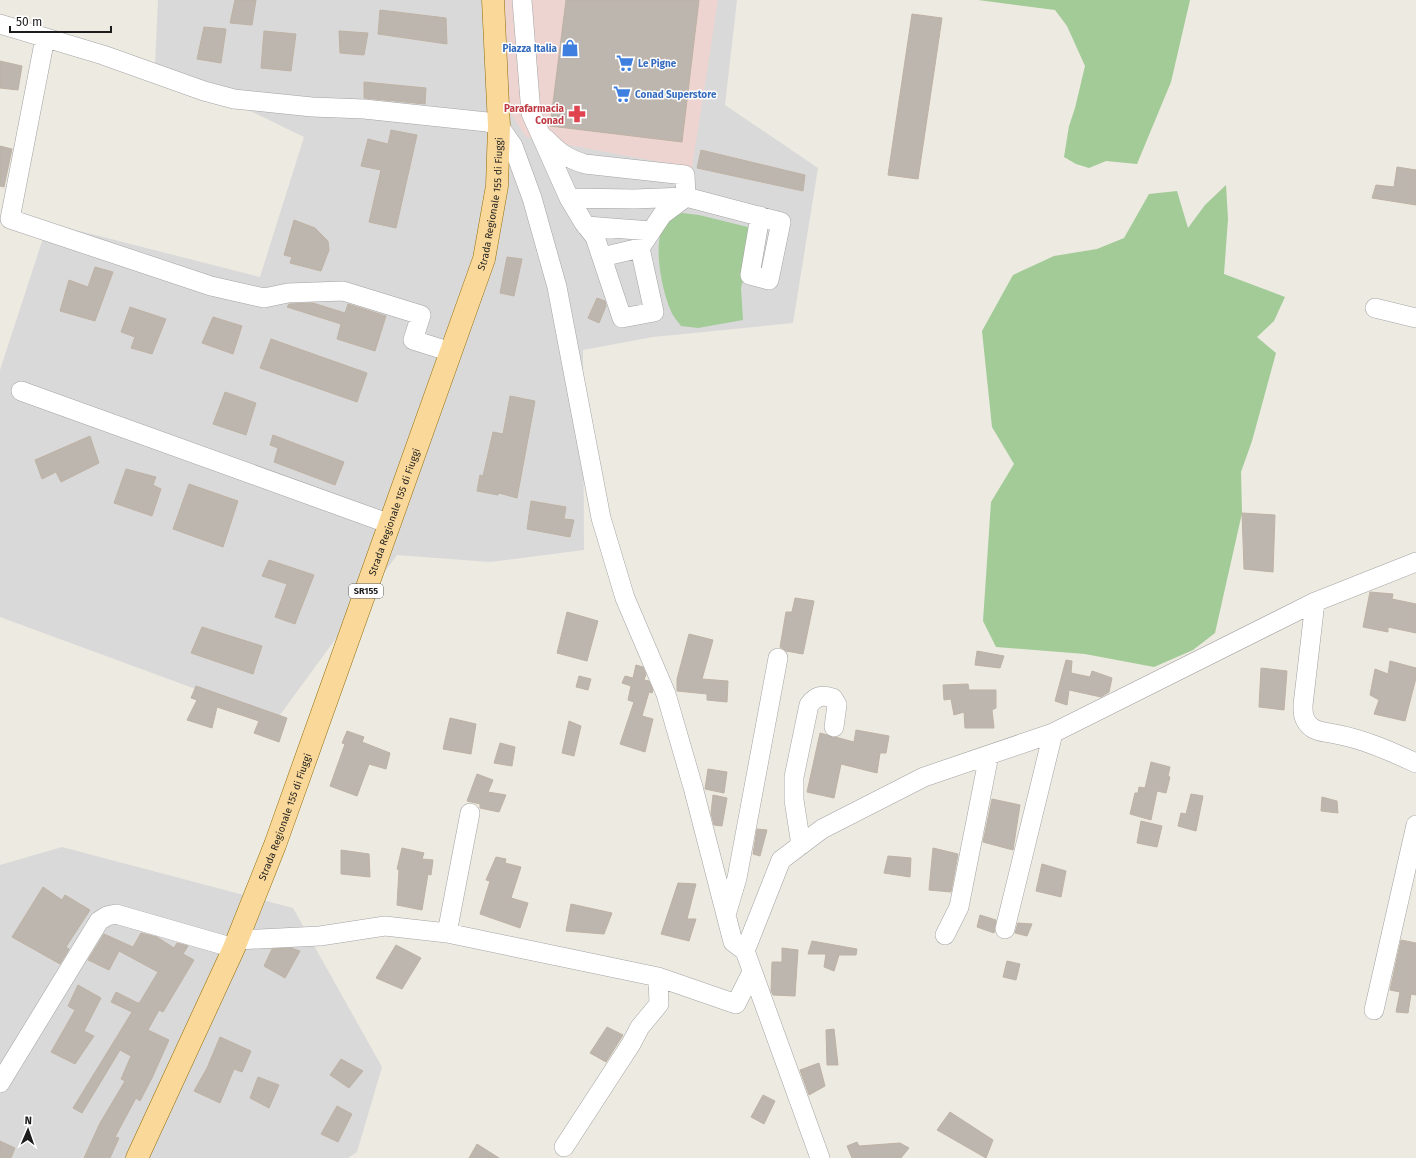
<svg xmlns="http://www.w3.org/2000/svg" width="1416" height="1158" font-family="'Fira Sans',sans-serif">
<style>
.residential{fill:#dad9d9}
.commercial{fill:#eed4d0}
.forest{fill:#a2cb97}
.building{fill:#bdb6ae;stroke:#beb2a4}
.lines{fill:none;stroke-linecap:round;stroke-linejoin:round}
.minor-casing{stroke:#a3a3a3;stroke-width:20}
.major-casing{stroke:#906d04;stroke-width:23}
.minor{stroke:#fff;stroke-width:19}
.major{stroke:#f9d89a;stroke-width:22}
.labels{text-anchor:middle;stroke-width:3;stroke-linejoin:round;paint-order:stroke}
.shield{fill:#fff;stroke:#606060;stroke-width:1}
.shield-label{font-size:9px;font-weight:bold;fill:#1c1c1c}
.shop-label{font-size:10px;font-weight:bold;fill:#366cbe;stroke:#fff;text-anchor:start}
.health-label{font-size:10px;font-weight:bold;fill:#be3a42;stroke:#fff;text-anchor:end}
.street-label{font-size:10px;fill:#1c1c1c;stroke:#fff}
</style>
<rect width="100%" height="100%" fill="#edeae1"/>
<path class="residential" d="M158,0H737L725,105L818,168L793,323L653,337L583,350L584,550L490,562L397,555L277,719L0,617V370L48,223L260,277L304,137L155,65Z
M62,847L293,908L382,1067L357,1152L348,1158H0V865Z"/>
<path class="commercial" d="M502,0H718L692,168L526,137L510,112Z"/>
<path class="forest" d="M978,0H1190L1171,82L1137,164L1106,161L1089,168L1076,164L1064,157L1069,126L1075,108L1085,66L1067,26L1055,10Z
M1226,185L1228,219L1224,274L1285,297L1274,321L1257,337L1276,353L1252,441L1241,472L1242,513L1215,633L1193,650L1154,667L1085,654L996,647L983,621L991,502L1014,464L992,427L982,331L1013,275L1054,256L1097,249L1124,238L1149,194L1177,191L1188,228L1205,205Z
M682,213L699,215L756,229L741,288L743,320L698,328L681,326C678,321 673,317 671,311C662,291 651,240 666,222C669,218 678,216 682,213Z"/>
<path class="building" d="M235,0H256L252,25L230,23Z
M566,0H699L682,142L550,126Z
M380,10L446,18L447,44L378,34Z
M912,14L942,18L918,179L888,175Z
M204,27L226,29L221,63L197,59Z
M264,31L296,34L291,71L261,68Z
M339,31L368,33L364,55L340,53Z
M0,61L22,66L18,90L0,88Z
M364,82L426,88L425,104L364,98Z
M391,130L417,135L396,228L369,222L381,170L361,166L368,139L388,144Z
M0,146L12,149L4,187L0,186Z
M701,150L805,175L803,191L697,168Z
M1397,167L1416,170V205L1372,198L1376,185L1394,187Z
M294,220L315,228L328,241L329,250L321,271L290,263L292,257L284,255Z
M507,257L522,259L514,296L500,293Z
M95,267L113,272L95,321L60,311L69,280L88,287Z
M597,298L605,301L606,306L599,323L588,318Z
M313,303L345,313L348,304L386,316L375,351L337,339L341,324L287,307L289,304Z
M130,307L166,319L152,354L131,348L135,337L121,332Z
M213,317L242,326L233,354L202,343Z
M271,339L367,373L357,402L260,368Z
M225,392L256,403L246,435L213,424Z
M510,396L535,401L517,498L499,493L498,495L477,491L480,475L483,476L493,432L503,434Z
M273,435L344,462L335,485L274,462L278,448L270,445Z
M90,436L99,463L61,482L56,472L42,479L35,460Z
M126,469L156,477L153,485L161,489L152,516L114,503Z
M189,484L238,501L223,547L173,529Z
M531,501L566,507L564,519L574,520L570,537L527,529Z
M1242,513L1275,515L1273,572L1244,569Z
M269,560L314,575L295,624L275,617L287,584L262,576Z
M1370,592L1393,594L1392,599L1416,604V633L1388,627V632L1363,627Z
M795,598L814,601L803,654L786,651L780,647L786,612H792Z
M567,612L598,621L587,661L557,653Z
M202,627L262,646L253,674L191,653Z
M689,634L713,640L702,679L728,681L727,702L707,700V694L677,691V679Z
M977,651L1004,656L1000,668L975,665Z
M1066,660L1072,661L1071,673L1090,677L1092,671L1112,678L1109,692L1101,697L1069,690L1067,705L1055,701Z
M1390,661L1416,668V678L1405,721L1374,714L1379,700L1370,695L1375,669L1388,674Z
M636,665L643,667L646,674L644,680L649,681L653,690L652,693L649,692L642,716L653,719L645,752L620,744L634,702L628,700L631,686L622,683L625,676L633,678Z
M1261,668L1287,671L1284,710L1259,707Z
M579,676L591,679L588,690L576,687Z
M968,684L969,690H996V708L992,710L994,728H965L964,712L954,715L951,699L944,700L943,685Z
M196,686L287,718L279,742L254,733L259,721L217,707L212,728L187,720L197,700L191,698Z
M450,718L476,724L471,754L443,749Z
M569,721L581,726L574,756L562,753Z
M856,730L889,736L886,753H880L877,773L841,764L834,798L807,792L820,733L854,742Z
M347,731L364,737L362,742L390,753L386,769L369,764L357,796L330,786L345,744L342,743Z
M500,743L515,747L512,766L494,763Z
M1151,762L1170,767L1168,776L1170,777L1166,793L1157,791L1151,820L1130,814L1135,793H1138L1139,787L1145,788Z
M708,769L727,772L724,793L705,789Z
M477,774L493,780L488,792L506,795L499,812L480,808V804L467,801Z
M1191,794L1203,796L1196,831L1178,826L1181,813L1186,814Z
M713,795L727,798L722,826L714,825L711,813Z
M1322,797L1337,801L1338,813L1321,811Z
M992,799L1020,805L1013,850L983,842Z
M1141,821L1162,826L1157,847L1137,843Z
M757,829L767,830L760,856L753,854Z
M402,848L424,853L422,859L433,860L431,875L428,874L422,910L397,905L399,870L397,869Z
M933,848L958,854L951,892L929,890Z
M341,850L369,854L370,877L341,874Z
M888,856L911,858L910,877L884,873Z
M496,857L506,859L505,863L521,867L511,898L528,903L520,928L480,914L490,881L486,880Z
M1042,864L1066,871L1061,897L1036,891Z
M678,883L696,884L687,919H696L689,941L661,934Z
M43,887L62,900L65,895L90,910L66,947L69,949L60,964L12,937Z
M571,904L612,913L604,934L566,931Z
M980,915L996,920L994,933L977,927Z
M1018,923L1032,924L1027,936L1015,933Z
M141,933L157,937L174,948L177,943L188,946L183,954L194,960L163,1012L159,1010L148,1030L169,1040L152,1078L140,1101L136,1098L115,1137L119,1138L110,1158H84L100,1123L125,1081L121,1079L131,1056L120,1050L82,1113L73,1108L132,1012L111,1002L116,992L138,1003L140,1002L158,972L119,951L109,970L88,960L104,934L133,947Z
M1401,940L1416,943V995L1411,994L1408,1013L1396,1012L1400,992L1390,990Z
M812,941L857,949L856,955H839L834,971L824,967L826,954H808Z
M396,945L421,958L402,989L376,978Z
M291,948L300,951L285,978L264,966L272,949Z
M782,948L798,950L795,996L773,995L771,991L772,962H782Z
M1007,961L1020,964L1016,980L1003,977Z
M78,985L101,998L84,1031L94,1036L75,1064L51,1052L75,1010L68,1006Z
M607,1027L623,1035L606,1062L590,1053Z
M834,1029L838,1065H827L826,1030Z
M220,1037L251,1051L242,1072L234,1069L220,1103L194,1091L207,1068Z
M341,1059L363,1071L349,1088L330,1075Z
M819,1063L825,1086L809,1095L800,1070Z
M258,1077L279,1085L269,1108L250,1098Z
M763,1095L775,1101L764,1124L751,1117Z
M337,1106L352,1114L338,1142L321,1134Z
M950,1112L993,1140L986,1158L937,1130Z
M0,1141L15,1148L11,1158H0Z
M857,1142L859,1146L900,1143L909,1148L901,1158H852L847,1146Z
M477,1144L499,1158H469Z"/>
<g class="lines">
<g class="minor-casing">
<path id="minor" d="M522,0L531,113L569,198L634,199L686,197L781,222L769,280L750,275L760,216
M0,24L103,55L204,91L234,99L312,107L364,109L487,122L499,126L513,146L532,198L557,287L601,518L625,598L666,694L693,787L733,942L745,951
M45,38L10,219L211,286L264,298L288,293L343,291L421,315L413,340L451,352
M546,139C558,152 568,159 585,164L685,175L686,197L662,215L640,248L654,312L622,318L595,237L584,223L569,198
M586,226L651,231
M602,257L640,248
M1375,308L1416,318
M21,391L390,524
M1315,602L1303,705C1303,712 1303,719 1309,725C1315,732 1325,732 1335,734C1363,739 1390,751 1416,763
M801,845L794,800V777L809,705C816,695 823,695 833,698L837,705L834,727
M726,915L737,878L778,658
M1005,929L1053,733
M447,933L470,813
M945,935L959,907L989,755
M237,940L320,936L385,926L447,933L658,977L736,1004L752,972
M1374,1010L1416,825
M0,1083L99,921L107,916L116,914L234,948
M564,1147L631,1044L640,1027L659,1004L658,977
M820,1158L745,951L781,860L822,829L924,777L1053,733L1315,602L1416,562"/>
</g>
<g class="major-casing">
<g id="major">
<path id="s1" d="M137,1158L234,948L275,845L484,259L497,186L499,126L493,0"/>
</g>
</g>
<use href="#minor" class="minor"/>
<use href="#major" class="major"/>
</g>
<defs>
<g id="shop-bare" transform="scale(1.38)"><path d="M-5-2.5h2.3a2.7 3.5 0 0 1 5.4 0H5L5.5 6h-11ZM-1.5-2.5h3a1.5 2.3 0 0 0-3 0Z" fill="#3f7fe0" stroke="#fff" stroke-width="2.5" paint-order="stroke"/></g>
<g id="supermarket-bare" transform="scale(1.38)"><path d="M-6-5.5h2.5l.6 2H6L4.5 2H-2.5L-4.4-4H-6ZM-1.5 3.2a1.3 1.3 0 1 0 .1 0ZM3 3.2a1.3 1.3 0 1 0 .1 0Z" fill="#3f7fe0" stroke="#fff" stroke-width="2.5" paint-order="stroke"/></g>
<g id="pharmacy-bare" transform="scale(1.38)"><path d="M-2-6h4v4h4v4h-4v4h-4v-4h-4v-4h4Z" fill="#e0444e" stroke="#fff" stroke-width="2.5" paint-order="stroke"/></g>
</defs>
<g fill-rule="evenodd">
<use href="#shop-bare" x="570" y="48"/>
<use href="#supermarket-bare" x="625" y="63"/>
<use href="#supermarket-bare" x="622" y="94"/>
<use href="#pharmacy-bare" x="577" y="114"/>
</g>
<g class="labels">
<rect class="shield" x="349" y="584" width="34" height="14" rx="3"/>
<g class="shield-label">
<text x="366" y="594">SR155</text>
</g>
<g class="shop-label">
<text x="557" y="52" text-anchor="end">Piazza Italia</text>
<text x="638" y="67">Le Pigne</text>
<text x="635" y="98">Conad Superstore</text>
</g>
<g class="health-label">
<text x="564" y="112">Parafarmacia<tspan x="564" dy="12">Conad</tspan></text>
</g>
<g class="street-label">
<text dy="4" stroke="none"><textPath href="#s1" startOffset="1020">Strada Regionale 155 di Fiuggi</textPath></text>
<text dy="4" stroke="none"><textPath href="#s1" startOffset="696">Strada Regionale 155 di Fiuggi</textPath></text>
<text dy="4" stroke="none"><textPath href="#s1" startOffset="372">Strada Regionale 155 di Fiuggi</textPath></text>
</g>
</g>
<g transform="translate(28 1130) rotate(2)" stroke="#ffffff" stroke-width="3" paint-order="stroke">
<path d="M0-3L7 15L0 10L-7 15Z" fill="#1c1c1c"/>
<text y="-6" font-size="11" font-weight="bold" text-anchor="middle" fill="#1c1c1c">N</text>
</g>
<path d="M10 26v6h101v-6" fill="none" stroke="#1c1c1c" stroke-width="2"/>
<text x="16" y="26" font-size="12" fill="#1c1c1c" stroke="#ffffff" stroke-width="3" paint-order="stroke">50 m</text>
</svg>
